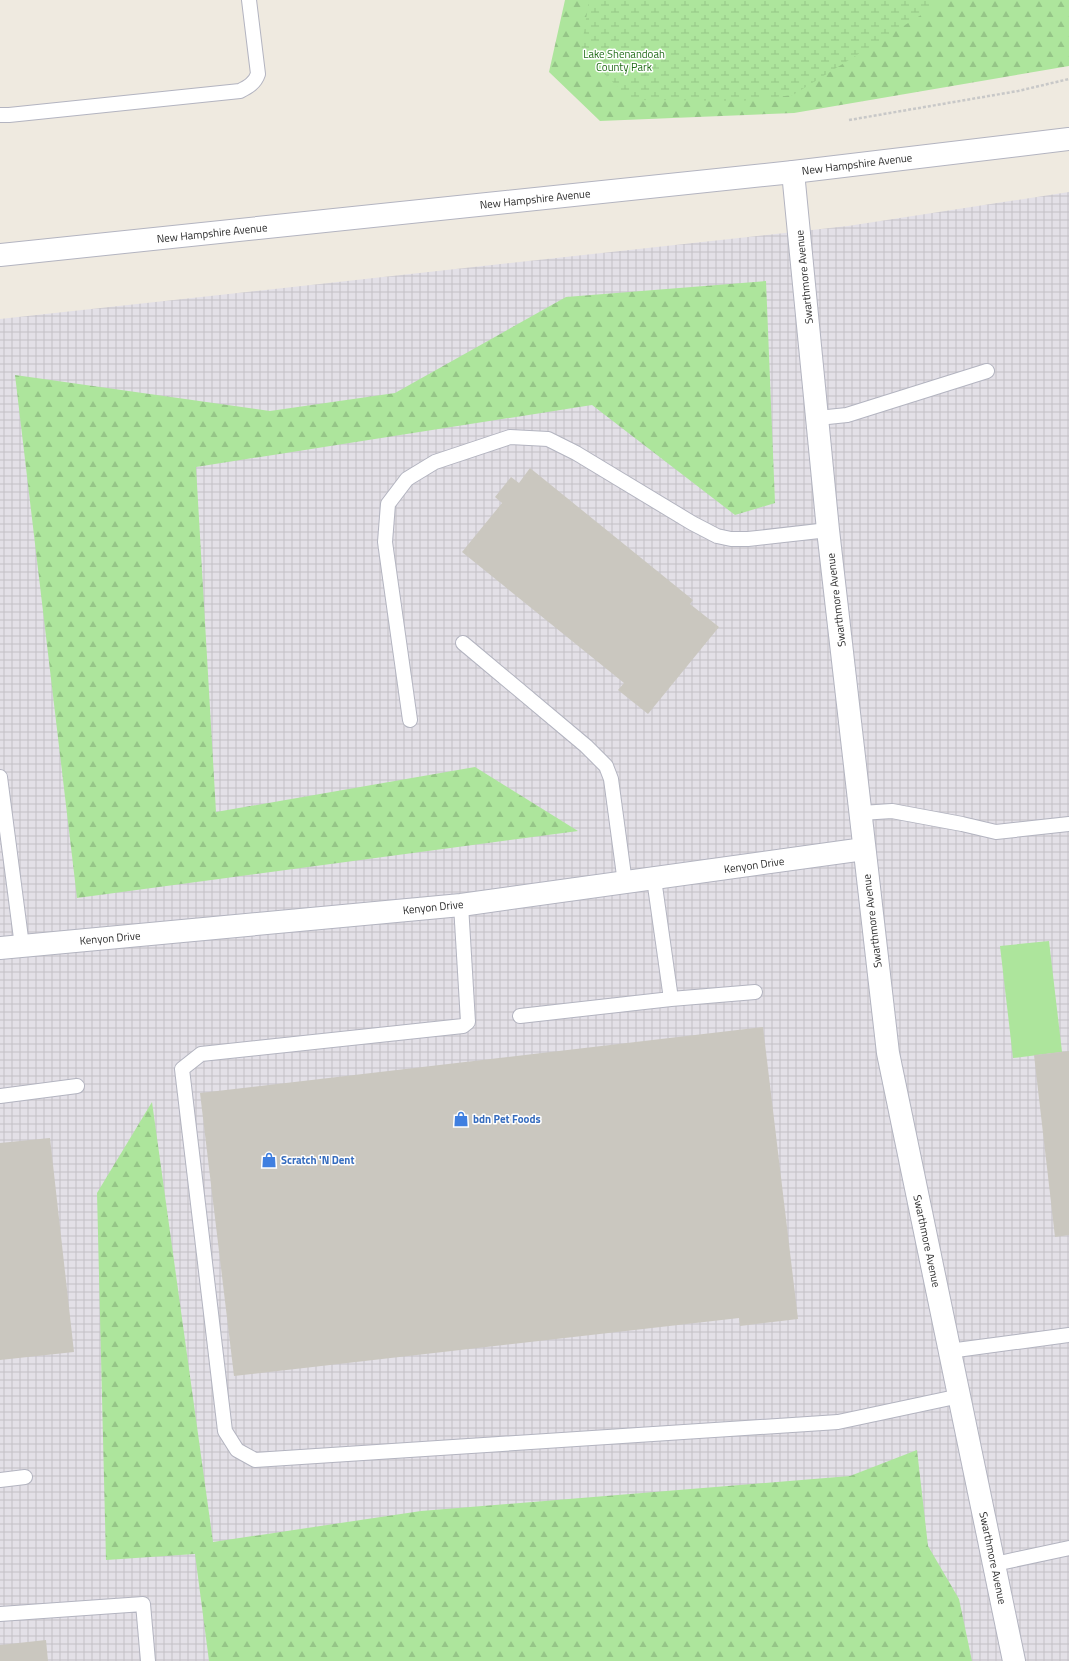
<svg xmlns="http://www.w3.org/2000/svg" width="1069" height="1661" font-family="'Titillium Web',sans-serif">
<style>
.industrial{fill:url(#industrial-grid)}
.forest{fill:url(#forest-firs)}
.wetland{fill:url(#wetland-marsh)}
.park{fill:#ade59c}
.building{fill:#cac7bf}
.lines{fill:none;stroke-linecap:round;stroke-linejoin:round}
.lane-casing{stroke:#b3b4c0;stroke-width:16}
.street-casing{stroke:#b3b4c0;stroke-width:24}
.secondary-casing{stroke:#b3b4c0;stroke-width:24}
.path{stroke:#c8c8c8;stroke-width:2.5;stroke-dasharray:3 2;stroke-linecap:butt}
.lane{stroke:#fff;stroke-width:14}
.street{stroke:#fff;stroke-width:22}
.secondary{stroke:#fff;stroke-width:22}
.labels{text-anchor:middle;stroke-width:3;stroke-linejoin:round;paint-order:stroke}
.park-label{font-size:11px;fill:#226d1a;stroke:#fff}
.street-label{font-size:11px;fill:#2d2d2d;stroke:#fff}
.shop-label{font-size:11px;font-weight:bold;fill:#366cbe;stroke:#fff;text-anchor:start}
</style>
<defs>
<pattern id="industrial-grid" width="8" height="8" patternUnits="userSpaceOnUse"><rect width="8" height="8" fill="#e3e0e7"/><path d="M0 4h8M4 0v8" fill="none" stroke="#c3c0c6"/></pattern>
<pattern id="forest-firs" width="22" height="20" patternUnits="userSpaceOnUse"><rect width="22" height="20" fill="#ade59c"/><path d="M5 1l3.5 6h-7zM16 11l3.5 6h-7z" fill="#95c587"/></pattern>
<pattern id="wetland-marsh" width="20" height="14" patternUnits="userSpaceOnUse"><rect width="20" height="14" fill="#ade59c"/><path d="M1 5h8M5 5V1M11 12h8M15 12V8" fill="none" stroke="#95c587"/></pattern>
</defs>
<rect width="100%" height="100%" fill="#efeae0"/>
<path class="industrial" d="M1069,192V1661H0V319L848,226Z"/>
<path class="forest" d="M565,0H1069V66L794,113L600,121L549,72Z
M766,281L775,503L735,515L592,405L196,467L216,812L475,767L578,831L77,898L15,375L270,411L395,393L566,297Z
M152,1102L213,1542L421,1511L850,1476L917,1450L928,1546L959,1599L972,1661H209L195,1554L106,1560L97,1193Z"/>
<path class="wetland" d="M589,0H945L793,95L742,101L631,100L581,51Z"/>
<path class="park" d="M1049,941L1062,1052L1013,1058L1000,946Z"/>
<path class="building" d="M530,468L693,600L690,604L719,627L648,714L618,690L624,683L462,552L502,503L495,497L511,477L519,483Z
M763,1027L798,1319L740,1326L739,1318L234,1376L200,1093Z
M1069,1051V1235L1055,1237L1034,1055Z
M50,1138L74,1352L0,1360V1143Z
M46,1640L48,1661H0V1645Z"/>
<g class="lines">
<g class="lane-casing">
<path id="lane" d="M0,115H9L240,91C248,87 255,83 258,74L249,0
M818,418L847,415L987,371
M463,643L586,746L606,766L611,779L625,883
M410,720L385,542L388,504L407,479L435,462L510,437L548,439L576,453L692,523L717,536L731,539H748L828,530
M0,777L22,946
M861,813L892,811L962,824L996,832L1069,824
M461,905L468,1022L463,1026L201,1054L182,1069L225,1431L237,1450L255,1460L838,1422L960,1396
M671,999L755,992
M520,1016L671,999L654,879
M0,1096L77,1086
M949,1351L1069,1335
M0,1480L25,1477
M995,1564L1069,1548
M0,1614L143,1604L148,1661"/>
</g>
<g class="street-casing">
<path id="street" d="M793,172L828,530L888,1053L1014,1661
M0,948L461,905L864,849"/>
</g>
<g class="secondary-casing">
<path id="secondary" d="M0,255L793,172L1069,139"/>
</g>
<path class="path" d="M849,120L1018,91L1069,79"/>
<use href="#lane" class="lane"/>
<use href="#street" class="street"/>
<use href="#secondary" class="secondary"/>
</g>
<defs>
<g id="shop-bare" transform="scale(1.2)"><path d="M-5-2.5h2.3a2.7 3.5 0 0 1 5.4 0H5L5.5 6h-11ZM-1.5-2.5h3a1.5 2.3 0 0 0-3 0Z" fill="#3f7fe0" stroke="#fff" stroke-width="2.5" paint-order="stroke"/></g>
</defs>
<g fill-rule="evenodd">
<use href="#shop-bare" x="461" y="1119"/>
<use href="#shop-bare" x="269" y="1160"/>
</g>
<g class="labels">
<g class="park-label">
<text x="624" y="58">Lake Shenandoah<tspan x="624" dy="13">County Park</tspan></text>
</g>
<g class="street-label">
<text transform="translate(857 164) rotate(-7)" y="4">New Hampshire Avenue</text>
<text transform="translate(535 199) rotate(-6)" y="4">New Hampshire Avenue</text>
<text transform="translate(212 233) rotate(-6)" y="4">New Hampshire Avenue</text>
<text transform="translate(804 277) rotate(-96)" y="4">Swarthmore Avenue</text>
<text transform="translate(836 600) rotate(-97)" y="4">Swarthmore Avenue</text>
<text transform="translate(754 865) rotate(-8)" y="4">Kenyon Drive</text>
<text transform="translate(433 907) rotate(-6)" y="4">Kenyon Drive</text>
<text transform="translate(872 921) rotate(-97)" y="4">Swarthmore Avenue</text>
<text transform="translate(110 938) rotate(-5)" y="4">Kenyon Drive</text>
<text transform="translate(927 1241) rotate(78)" y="4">Swarthmore Avenue</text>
<text transform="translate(993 1558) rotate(78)" y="4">Swarthmore Avenue</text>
</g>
<g class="shop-label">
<text x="473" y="1123">bdn Pet Foods</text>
<text x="281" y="1164">Scratch 'N Dent</text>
</g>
</g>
</svg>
